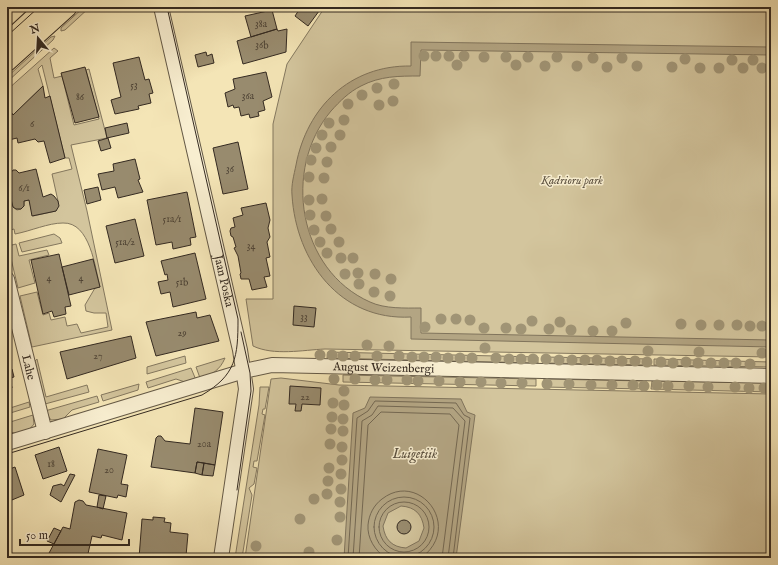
<svg xmlns="http://www.w3.org/2000/svg" width="778" height="565" font-family="'IM FELL English',serif">
<style>
.green{fill:#d3c59d;stroke:#84785f}
.water{fill:#b3a583;stroke:#80745c;fill-rule:evenodd}
.lines{fill:none;stroke-linecap:round;stroke-linejoin:round}
.shore{stroke:#746852;stroke-width:1}
.building{fill:#988b6e;stroke:#342a21}
.minor-casing{stroke:#645946;stroke-width:16}
.major-casing{stroke:#342a21;stroke-width:20}
.minor{stroke:#f8eed0;stroke-width:14}
.major{stroke:#f4e5b6;stroke-width:18}
.tram{stroke:#342a21;stroke-width:1}
.tree{fill:#a09475}
.labels{text-anchor:middle;stroke-width:3;stroke-linejoin:round;paint-order:stroke}
.number-label{font-size:10px;fill:#4d4234}
.park-label{font-size:12px;font-style:italic;fill:#5c5140;stroke:#f8eed0}
.street-label{font-size:12px;fill:#342a21;stroke:#f8eed0}
.water-label{font-size:13px;font-style:italic;fill:#5a4f3e;stroke:#f8eed0}
</style>
<rect width="100%" height="100%" fill="#f4e5b6"/>
<filter id="stains"><feTurbulence type="fractalNoise" baseFrequency=".005" numOctaves="4"/><feColorMatrix values="0 0 0 0 .2 0 0 0 0 .09 0 0 0 0 .02 0 0 0 .5 -.17"/></filter>
<radialGradient id="worn" r=".72"><stop offset=".6" stop-color="#630" stop-opacity="0"/><stop offset="1" stop-color="#630" stop-opacity=".3"/></radialGradient>
<path class="green" d="M84,7H90L65,30L61,31V28Z
M325,7H771V357L325,349C303,350 274,356 253,346L246,299H273V124L287,64Z
M55,36L53,40L7,82V77L51,37Z
M54,48L58,51L50,58L54,78L62,76L74,125L99,119L86,70L89,69L107,138L71,145L87,211L112,330L32,347L20,296L37,292L43,315L49,313L51,320L65,317L67,326L77,324L81,333L108,327L106,313H94L86,311L85,305L95,288L100,287C95,267 90,222 63,223C48,223 31,231 15,234L14,229L7,231V196L10,195L13,207L17,210L21,209L24,206V201L29,200L33,216L56,211L58,201L52,174L72,169L69,158H65L42,65L38,69L43,86L13,115L11,112H7V90Z
M54,234L60,238L62,243L22,252L19,243Z
M16,244L19,256L47,250L49,255L29,260L35,283L18,288L8,246Z
M328,352L538,357V363L327,358Z
M185,356L186,363L147,374V367Z
M544,357L650,359L648,365L545,363Z
M225,358C220,370 212,375 200,378L196,367Z
M37,359L46,397L87,385L89,392L45,404L35,361Z
M654,359L771,362V367L654,365Z
M191,368L196,380L185,382L176,379L148,388L146,382Z
M343,375L536,379V386L343,382Z
M281,378L339,385L771,394V558H245L271,379Z
M544,379L646,381L647,389L543,387Z
M652,381L771,383V392L651,389Z
M139,384L138,390L103,401L101,395Z
M260,387H269L265,409H263L262,414L265,415L257,461H254L253,467L257,468L254,484L249,488L252,495L242,558H235L259,405Z
M97,396L99,402L72,410L63,419L51,420L45,411Z
M29,402L30,407L7,414V409Z
M33,415L34,424C28,433 16,435 7,431V423Z"/>
<path class="water" d="M411,42L771,47V55L421,50L420,76C399,76 380,76 361,86C349,92 340,101 331,111C282,169 298,270 370,302C385,309 405,308 421,308V333L771,340V347L411,339V317C340,321 296,261 292,195C291,185 294,175 296,165C307,107 350,65 411,66Z
M370,397L461,399L467,412L475,415L456,558H344L353,413L365,408ZM401,506C415,507 422,514 424,528L419,541L406,548C392,547 385,540 383,526L388,513Z"/>
<g class="lines">
<path class="shore" d="M374 527a30 30 0 1 1 60 0a30 30 0 1 1-60 0Z
M379 527a25 25 0 1 1 50 0a25 25 0 1 1-50 0Z
M348,558L357,418L368,411L375,401L456,403L464,415L470,418L453,558
M353,558L362,421L372,415L378,406L453,408L465,421L448,558
M359,558L368,425L381,412L450,414L459,425L442,558
M386,558C375,551 367,538 368,525C369,514 374,505 382,499C419,470 464,527 421,558"/>
</g>
<path class="building" d="M301,7H322L308,26L295,16Z
M272,10L277,29L251,37L245,16Z
M277,29L278,31L287,29L286,52L243,64L237,41Z
M206,52L207,56L212,54L214,63L198,67L195,55Z
M139,57L145,80L149,79L153,93L149,94L151,103L138,106L139,109L115,114L111,100L121,97L113,63Z
M85,67L99,117L75,123L61,73Z
M266,72L272,97L263,101L265,110L258,112L259,116L250,118L249,114L241,116L239,107L234,108L233,105L228,107L225,93L235,89L233,79Z
M43,86L45,98L50,96L65,158L50,163L44,141L38,142L35,139L18,143L17,138L9,140L7,132V112H11L13,115Z
M127,123L129,133L107,138L105,128Z
M108,138L111,148L101,151L98,141Z
M238,142L248,189L223,194L213,148Z
M135,159L140,179L138,180L143,192L118,198L115,187L102,190L98,174L114,171L113,164Z
M36,169L43,197L51,194L54,196L58,201L59,206L56,211L32,216L29,200L24,201V206L21,209H16L13,207L10,195L7,196V180L11,179L10,174L13,170H16L19,173Z
M98,187L101,200L87,204L84,190Z
M187,192L196,237L190,238L191,245L173,249L172,242L156,245L147,200Z
M266,203L270,220L268,228L270,237L267,242L270,257L266,258L270,276L264,277L267,287L252,290L249,279H241L240,274L241,273L238,256L234,248L236,247L233,237L231,236L230,231L231,228L235,227L233,218L243,215L241,208Z
M135,219L144,256L115,263L106,226Z
M195,253L206,299L173,307L170,292L161,294L158,282L168,280L167,274L165,275L161,261Z
M59,254L71,306L65,307L66,314L54,317L52,311L43,314L31,260Z
M93,259L100,287L69,295L62,267Z
M294,306L316,308L314,327L293,325Z
M196,312L197,318L210,315L219,341L156,356L146,322Z
M131,336L136,358L67,379L60,352Z
M12,369L14,377L10,378L12,388L7,390V370Z
M290,386L321,388L320,405L302,404L301,411H295L296,404H289Z
M195,408L223,412L215,465L197,462L195,473L151,467L156,438L158,436H161L165,441L190,444Z
M59,447L67,471L43,479L35,455Z
M98,449L127,455L121,484L128,485L126,497L118,495L117,498L89,492Z
M197,462L204,463L202,475L195,473Z
M204,463L215,465L213,476L202,475Z
M15,467L24,495L7,502V470Z
M70,474L75,475L61,502L50,495L53,486L61,484L64,486Z
M99,495L106,496L103,509L97,507Z
M79,500L83,501L86,505L127,513L122,540L102,535L101,538L92,536L87,558H62L48,555L63,527L70,529L75,502Z
M153,517L165,518L164,522L171,523L170,532L188,534L186,556L164,555V558H139L142,519L153,520Z
M397 527a7 7 0 1 1 14 0a7 7 0 1 1-14 0Z
M54,528L61,531L54,544L47,541Z"/>
<g class="lines">
<g class="minor-casing">
<g id="minor">
<path id="s1" d="M161,7L240,350L246,389L221,558"/>
<path id="s2" d="M7,279L45,432"/>
<path id="s3" d="M7,443L244,371L272,365L771,376"/>
</g>
</g>
<g class="major-casing">
<path id="major" d="M7,42L45,7
M7,62L68,7"/>
</g>
<use href="#minor" class="minor"/>
<use href="#major" class="major"/>
<path class="tram" d="M7,36L39,7
M7,454L202,395C236,375 238,357 238,319L167,7
M237,490L251,391L250,373L241,332"/>
</g>
<g class="tree">
<circle cx="424" cy="56" r="5.5"/>
<circle cx="436" cy="56" r="5.5"/>
<circle cx="449" cy="56" r="5.5"/>
<circle cx="464" cy="56" r="5.5"/>
<circle cx="484" cy="57" r="5.5"/>
<circle cx="506" cy="57" r="5.5"/>
<circle cx="528" cy="57" r="5.5"/>
<circle cx="557" cy="57" r="5.5"/>
<circle cx="593" cy="58" r="5.5"/>
<circle cx="622" cy="58" r="5.5"/>
<circle cx="685" cy="59" r="5.5"/>
<circle cx="732" cy="60" r="5.5"/>
<circle cx="753" cy="60" r="5.5"/>
<circle cx="457" cy="65" r="5.5"/>
<circle cx="516" cy="65" r="5.5"/>
<circle cx="545" cy="66" r="5.5"/>
<circle cx="577" cy="66" r="5.5"/>
<circle cx="637" cy="66" r="5.5"/>
<circle cx="607" cy="67" r="5.5"/>
<circle cx="672" cy="67" r="5.5"/>
<circle cx="700" cy="68" r="5.5"/>
<circle cx="719" cy="68" r="5.5"/>
<circle cx="743" cy="68" r="5.5"/>
<circle cx="762" cy="68" r="5.5"/>
<circle cx="394" cy="84" r="5.5"/>
<circle cx="377" cy="88" r="5.5"/>
<circle cx="362" cy="95" r="5.5"/>
<circle cx="393" cy="101" r="5.5"/>
<circle cx="348" cy="104" r="5.5"/>
<circle cx="379" cy="105" r="5.5"/>
<circle cx="344" cy="120" r="5.5"/>
<circle cx="329" cy="123" r="5.5"/>
<circle cx="322" cy="135" r="5.5"/>
<circle cx="340" cy="135" r="5.5"/>
<circle cx="331" cy="147" r="5.5"/>
<circle cx="316" cy="148" r="5.5"/>
<circle cx="311" cy="160" r="5.5"/>
<circle cx="327" cy="162" r="5.5"/>
<circle cx="309" cy="177" r="5.5"/>
<circle cx="324" cy="178" r="5.5"/>
<circle cx="322" cy="199" r="5.5"/>
<circle cx="309" cy="200" r="5.5"/>
<circle cx="310" cy="215" r="5.5"/>
<circle cx="326" cy="216" r="5.5"/>
<circle cx="331" cy="229" r="5.5"/>
<circle cx="314" cy="230" r="5.5"/>
<circle cx="320" cy="242" r="5.5"/>
<circle cx="339" cy="242" r="5.5"/>
<circle cx="327" cy="253" r="5.5"/>
<circle cx="341" cy="258" r="5.5"/>
<circle cx="353" cy="258" r="5.5"/>
<circle cx="358" cy="273" r="5.5"/>
<circle cx="345" cy="274" r="5.5"/>
<circle cx="375" cy="274" r="5.5"/>
<circle cx="391" cy="279" r="5.5"/>
<circle cx="359" cy="284" r="5.5"/>
<circle cx="374" cy="292" r="5.5"/>
<circle cx="390" cy="296" r="5.5"/>
<circle cx="441" cy="319" r="5.5"/>
<circle cx="456" cy="319" r="5.5"/>
<circle cx="470" cy="320" r="5.5"/>
<circle cx="532" cy="321" r="5.5"/>
<circle cx="560" cy="322" r="5.5"/>
<circle cx="626" cy="323" r="5.5"/>
<circle cx="681" cy="324" r="5.5"/>
<circle cx="701" cy="325" r="5.5"/>
<circle cx="719" cy="325" r="5.5"/>
<circle cx="737" cy="325" r="5.5"/>
<circle cx="750" cy="326" r="5.5"/>
<circle cx="762" cy="326" r="5.5"/>
<circle cx="425" cy="327" r="5.5"/>
<circle cx="484" cy="328" r="5.5"/>
<circle cx="506" cy="328" r="5.5"/>
<circle cx="521" cy="329" r="5.5"/>
<circle cx="549" cy="329" r="5.5"/>
<circle cx="571" cy="330" r="5.5"/>
<circle cx="593" cy="331" r="5.5"/>
<circle cx="612" cy="331" r="5.5"/>
<circle cx="367" cy="345" r="5.5"/>
<circle cx="389" cy="346" r="5.5"/>
<circle cx="485" cy="348" r="5.5"/>
<circle cx="648" cy="351" r="5.5"/>
<circle cx="699" cy="352" r="5.5"/>
<circle cx="762" cy="353" r="5.5"/>
<circle cx="320" cy="355" r="5.5"/>
<circle cx="332" cy="355" r="5.5"/>
<circle cx="343" cy="356" r="5.5"/>
<circle cx="355" cy="356" r="5.5"/>
<circle cx="377" cy="356" r="5.5"/>
<circle cx="399" cy="356" r="5.5"/>
<circle cx="412" cy="357" r="5.5"/>
<circle cx="424" cy="357" r="5.5"/>
<circle cx="436" cy="357" r="5.5"/>
<circle cx="448" cy="358" r="5.5"/>
<circle cx="460" cy="358" r="5.5"/>
<circle cx="472" cy="358" r="5.5"/>
<circle cx="496" cy="358" r="5.5"/>
<circle cx="509" cy="359" r="5.5"/>
<circle cx="521" cy="359" r="5.5"/>
<circle cx="533" cy="359" r="5.5"/>
<circle cx="546" cy="359" r="5.5"/>
<circle cx="559" cy="360" r="5.5"/>
<circle cx="572" cy="360" r="5.5"/>
<circle cx="585" cy="360" r="5.5"/>
<circle cx="597" cy="360" r="5.5"/>
<circle cx="610" cy="361" r="5.5"/>
<circle cx="622" cy="361" r="5.5"/>
<circle cx="635" cy="361" r="5.5"/>
<circle cx="647" cy="362" r="5.5"/>
<circle cx="661" cy="362" r="5.5"/>
<circle cx="686" cy="362" r="5.5"/>
<circle cx="673" cy="363" r="5.5"/>
<circle cx="698" cy="363" r="5.5"/>
<circle cx="711" cy="363" r="5.5"/>
<circle cx="724" cy="363" r="5.5"/>
<circle cx="736" cy="363" r="5.5"/>
<circle cx="750" cy="364" r="5.5"/>
<circle cx="334" cy="379" r="5.5"/>
<circle cx="355" cy="379" r="5.5"/>
<circle cx="375" cy="380" r="5.5"/>
<circle cx="387" cy="380" r="5.5"/>
<circle cx="407" cy="380" r="5.5"/>
<circle cx="418" cy="381" r="5.5"/>
<circle cx="439" cy="381" r="5.5"/>
<circle cx="460" cy="382" r="5.5"/>
<circle cx="481" cy="382" r="5.5"/>
<circle cx="501" cy="383" r="5.5"/>
<circle cx="522" cy="383" r="5.5"/>
<circle cx="547" cy="384" r="5.5"/>
<circle cx="569" cy="384" r="5.5"/>
<circle cx="591" cy="385" r="5.5"/>
<circle cx="612" cy="385" r="5.5"/>
<circle cx="633" cy="385" r="5.5"/>
<circle cx="657" cy="385" r="5.5"/>
<circle cx="644" cy="386" r="5.5"/>
<circle cx="668" cy="386" r="5.5"/>
<circle cx="689" cy="386" r="5.5"/>
<circle cx="708" cy="387" r="5.5"/>
<circle cx="735" cy="387" r="5.5"/>
<circle cx="749" cy="388" r="5.5"/>
<circle cx="764" cy="388" r="5.5"/>
<circle cx="344" cy="391" r="5.5"/>
<circle cx="333" cy="403" r="5.5"/>
<circle cx="344" cy="405" r="5.5"/>
<circle cx="332" cy="417" r="5.5"/>
<circle cx="343" cy="419" r="5.5"/>
<circle cx="331" cy="429" r="5.5"/>
<circle cx="343" cy="431" r="5.5"/>
<circle cx="330" cy="444" r="5.5"/>
<circle cx="342" cy="447" r="5.5"/>
<circle cx="342" cy="460" r="5.5"/>
<circle cx="329" cy="468" r="5.5"/>
<circle cx="341" cy="474" r="5.5"/>
<circle cx="328" cy="481" r="5.5"/>
<circle cx="341" cy="489" r="5.5"/>
<circle cx="327" cy="494" r="5.5"/>
<circle cx="314" cy="499" r="5.5"/>
<circle cx="340" cy="502" r="5.5"/>
<circle cx="340" cy="517" r="5.5"/>
<circle cx="300" cy="519" r="5.5"/>
<circle cx="337" cy="540" r="5.5"/>
<circle cx="256" cy="546" r="5.5"/>
<circle cx="309" cy="552" r="5.5"/>
</g>
<g class="labels">
<g class="number-label">
<text x="261" y="27">38a</text>
<text x="262" y="48">36b</text>
<text x="134" y="88">53</text>
<text x="248" y="99">36a</text>
<text x="80" y="100">86</text>
<text x="32" y="127">6</text>
<text x="230" y="172">36</text>
<text x="24" y="191">6/1</text>
<text x="172" y="222">51a/1</text>
<text x="125" y="245">51a/2</text>
<text x="251" y="249">34</text>
<text x="49" y="281">4</text>
<text x="81" y="281">4</text>
<text x="182" y="285">51b</text>
<text x="304" y="320">33</text>
<text x="182" y="336">29</text>
<text x="98" y="359">27</text>
<text x="305" y="400">22</text>
<text x="204" y="447">20a</text>
<text x="51" y="467">18</text>
<text x="109" y="473">20</text>
</g>
<g class="park-label">
<text x="572" y="184">Kadrioru park</text>
</g>
<g class="street-label">
<text dy="4" stroke="none"><textPath href="#s1" startOffset="281">Jaan Poska</textPath></text>
<text dy="4" stroke="none"><textPath href="#s2" startOffset="91">Lahe</textPath></text>
<text dy="4" stroke="none"><textPath href="#s3" startOffset="388">August Weizenbergi</textPath></text>
</g>
<g class="water-label">
<text x="415" y="458">Luigetiik</text>
</g>
</g>
<rect width="778" height="565" fill="none" stroke="#f4e5b6" stroke-width="24"/>
<rect x="8" y="8" width="762" height="549" fill="none" stroke="#342a21" stroke-width="2"/>
<rect x="12" y="12" width="754" height="541" fill="none" stroke="#342a21"/>
<g transform="translate(38 38) rotate(342)" stroke="#f8eed0" stroke-width="3" paint-order="stroke">
<path d="M0-3L7 15L0 10L-7 15Z" fill="#342a21"/>
<text y="-6" font-size="11" font-weight="bold" text-anchor="middle" fill="#342a21">N</text>
</g>
<path d="M20 539v6h109v-6" fill="none" stroke="#342a21" stroke-width="2"/>
<text x="26" y="539" font-size="12" fill="#342a21" stroke="#f8eed0" stroke-width="3" paint-order="stroke">50 m</text>
<rect width="100%" height="100%" filter="url(#stains)"/>
<rect width="100%" height="100%" fill="url(#worn)"/>
</svg>
